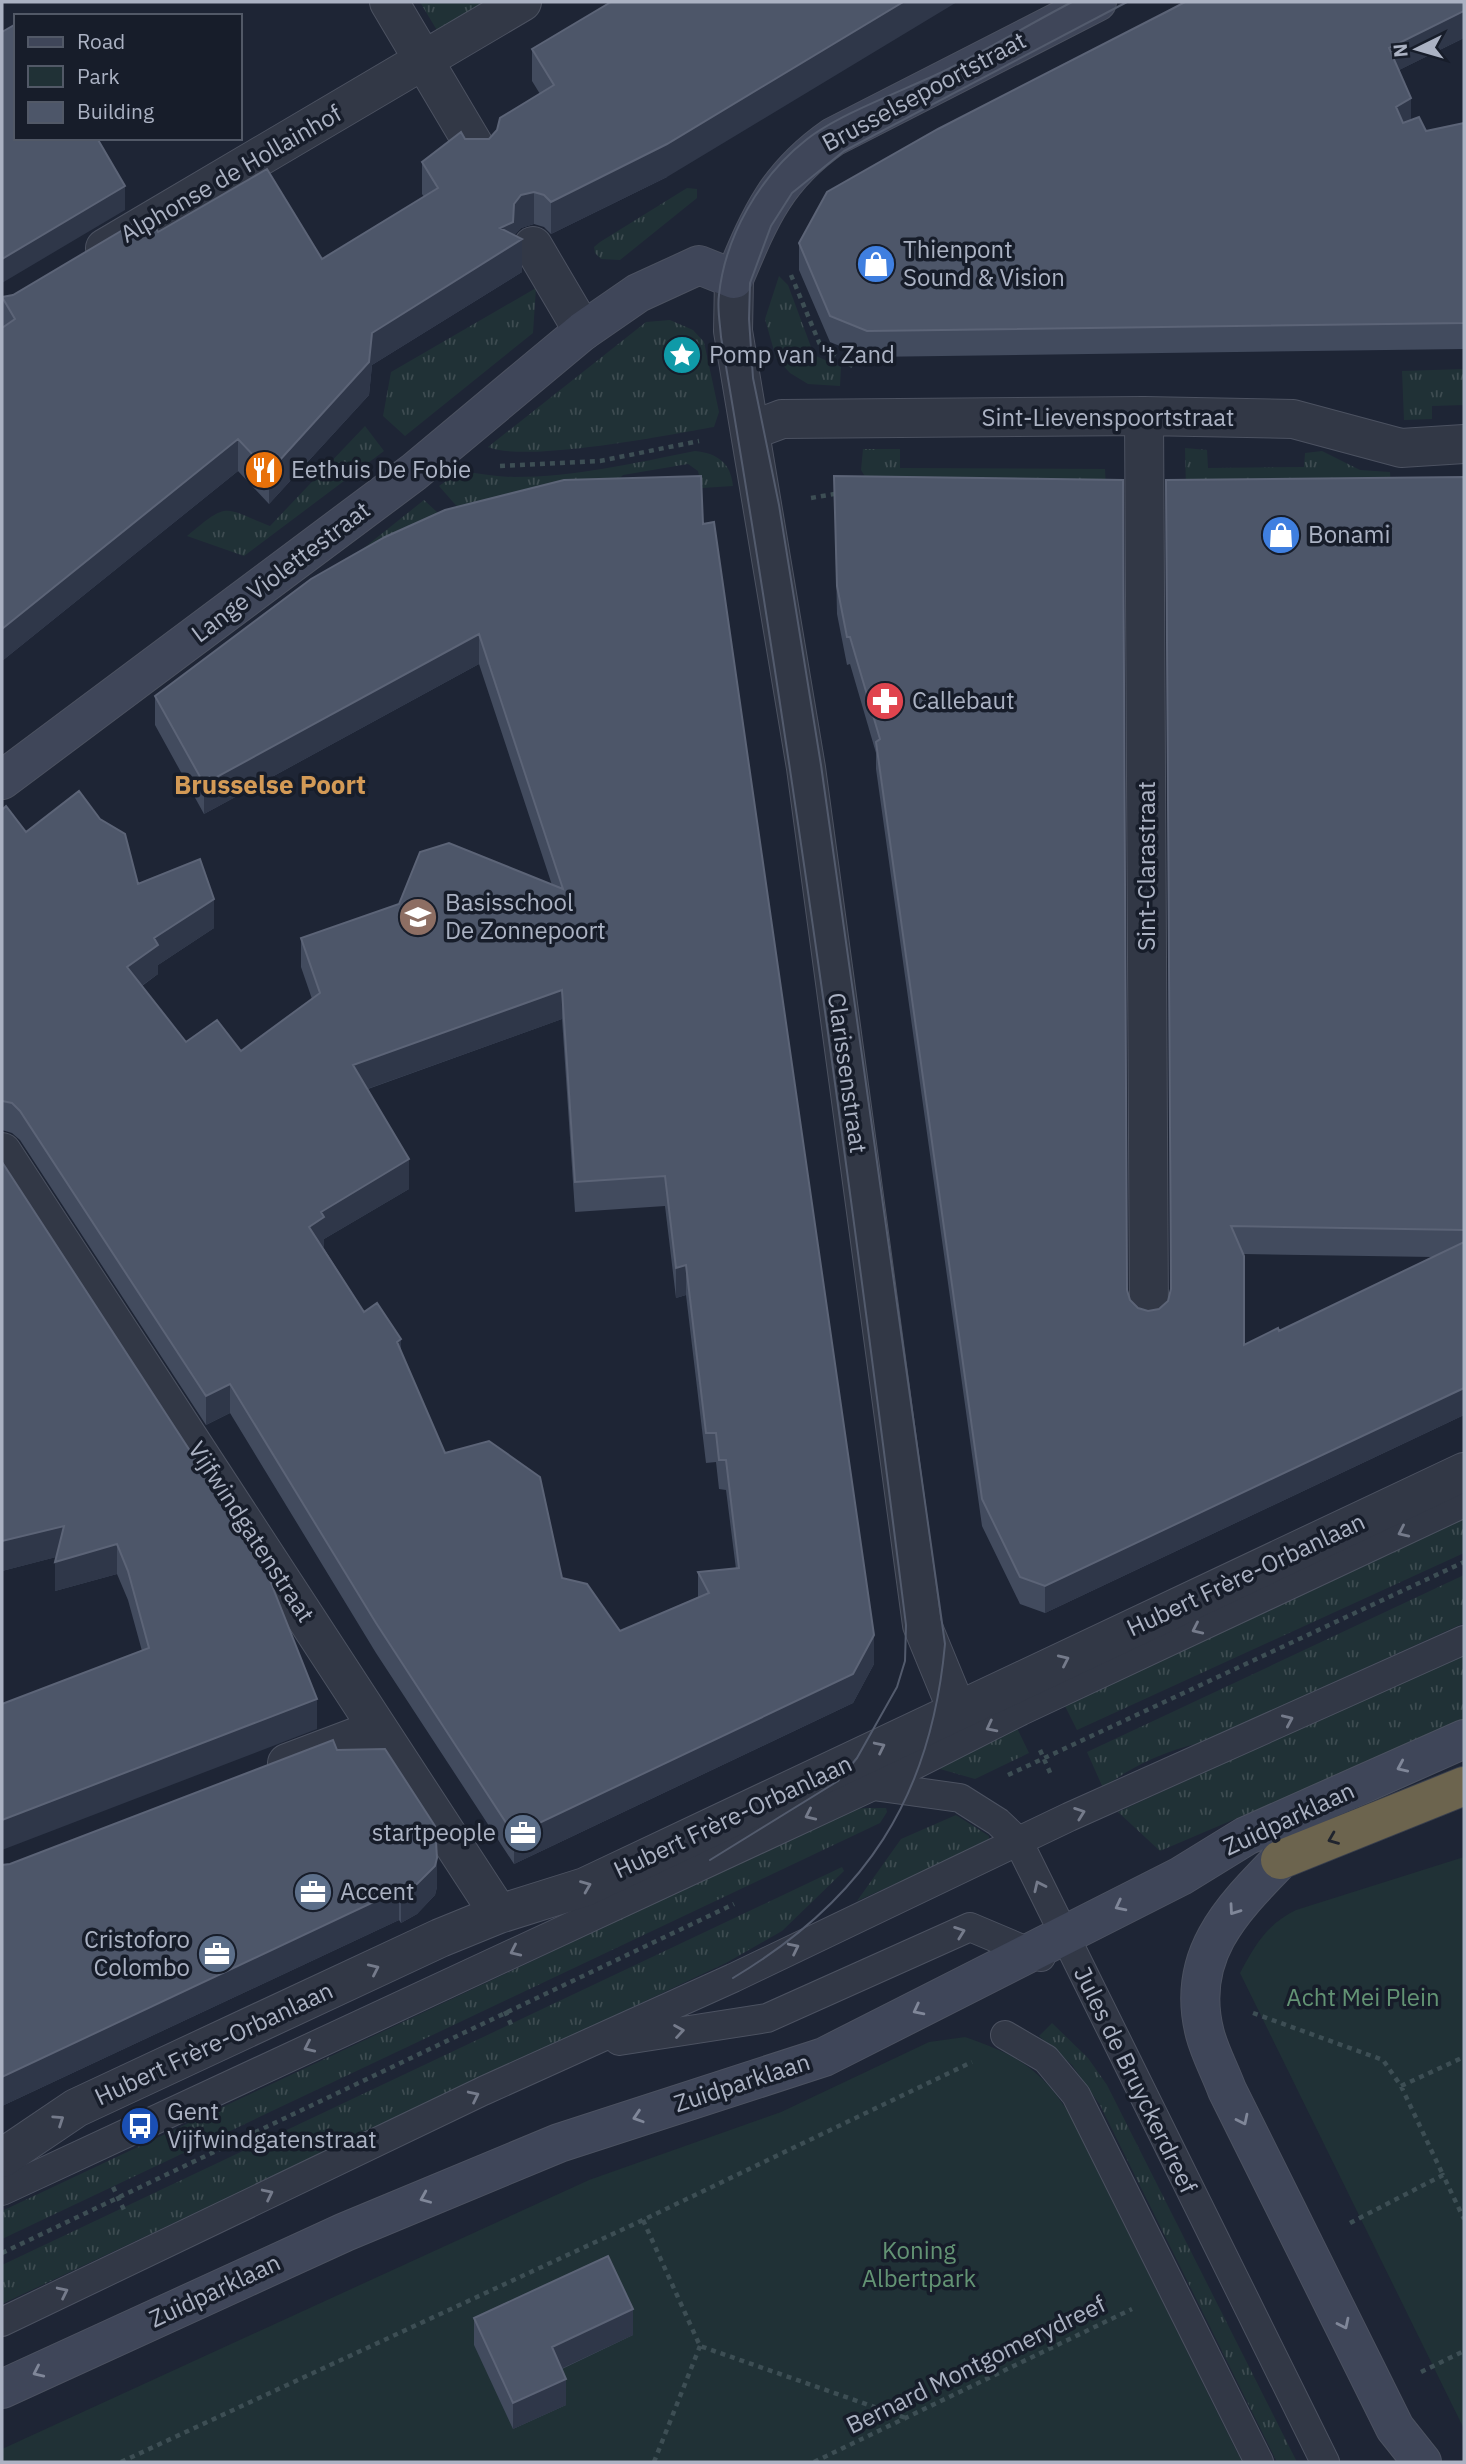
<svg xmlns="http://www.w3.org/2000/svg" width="1466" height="2464" font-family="'IBM Plex Sans',sans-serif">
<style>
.grass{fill:url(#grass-tufts)}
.green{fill:#203136}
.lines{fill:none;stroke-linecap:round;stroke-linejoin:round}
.lane-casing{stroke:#4c5261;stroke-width:30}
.street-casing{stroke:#4c5261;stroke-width:40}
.secondary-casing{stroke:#4c5261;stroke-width:40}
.highway-casing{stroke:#393f4d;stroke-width:40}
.path{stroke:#3d4e54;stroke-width:4.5;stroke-dasharray:5 5;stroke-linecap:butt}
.lane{stroke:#323846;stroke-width:28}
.street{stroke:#323846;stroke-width:38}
.secondary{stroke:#3f4659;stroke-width:38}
.highway{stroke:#6c644e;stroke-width:38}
.tram{stroke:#535b6d;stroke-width:2}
.wall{fill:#424b5e;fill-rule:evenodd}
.shaded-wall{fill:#2f3749}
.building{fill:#4d5669;stroke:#5c6477;stroke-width:2;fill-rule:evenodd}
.oneway{stroke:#757b8b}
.oneway2{stroke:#808799}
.oneway3{stroke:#20242e}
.labels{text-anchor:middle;stroke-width:7;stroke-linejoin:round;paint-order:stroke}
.street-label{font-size:24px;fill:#abb2c3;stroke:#171d2a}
.poi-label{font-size:24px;fill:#abb2c3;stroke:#171d2a;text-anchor:start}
.park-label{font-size:24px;fill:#639374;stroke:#171d2a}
.neighbourhood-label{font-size:26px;font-weight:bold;fill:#d39a56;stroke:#171d2a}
</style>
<defs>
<pattern id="grass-tufts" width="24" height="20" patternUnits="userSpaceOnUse" patternTransform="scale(1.75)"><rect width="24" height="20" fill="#203136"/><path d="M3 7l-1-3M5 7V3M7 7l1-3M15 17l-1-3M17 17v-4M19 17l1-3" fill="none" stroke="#3e4c51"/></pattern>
</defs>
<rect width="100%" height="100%" fill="#1e2535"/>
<path class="grass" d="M420,2H489L438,32Z
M687,188L697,189V198L620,260L601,259L595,253L594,247L600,242Z
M779,276L788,285L814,355L841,367L840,386L808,384L790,373L776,358L765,319Z
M536,288L533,333L405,436L383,416L391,372Z
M670,320L693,330L704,342L719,412L714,427C669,435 525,463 488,447L646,322Z
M1464,369V405L1432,406V419L1404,420L1402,371Z
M365,426L384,451L244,556L187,536C229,501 222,507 270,526Z
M1185,448L1207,450L1208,468L1304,467L1305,453L1322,451L1360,470L1390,472L1391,486L1186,489Z
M863,449H900V468L1105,469L1106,488L869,483L861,470Z
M695,451C717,453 731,463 733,486L702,488L698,471L688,464L623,475L616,482L460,510L439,486L460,471C478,473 496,477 514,477C574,477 635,463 695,451Z
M424,500L438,513L439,522L364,556L360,551Z
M1464,1517V1553L1077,1730L1065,1706Z
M1464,1575V1623L1200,1743C1162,1752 1134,1765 1103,1788L1087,1752Z
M1464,1653V1720L1455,1725L1160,1851L1118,1812Z
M1017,1728L1029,1753L975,1779L940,1769L942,1764Z
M864,1808H886L887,1812L880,1823L2,2239V2211L541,1957L840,1812Z
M956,1815L989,1836V1842L857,1901L901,1839Z
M842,1867L844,1871L782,1931L726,1963L2,2304V2265Z
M1052,2023L1088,2058L1107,2085L1297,2462H1277L1100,2105L1072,2065L1039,2036Z"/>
<path class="green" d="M1464,1857V2429L1240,1973C1255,1945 1267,1924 1296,1910Z
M965,2037C1015,2054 1040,2068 1069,2113L1242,2462H2V2449L589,2180L781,2112L929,2042Z"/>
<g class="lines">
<g class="lane-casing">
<path id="lane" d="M873,1786L960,1798L998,1822L1018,1841L1325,2462
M1005,2035L1046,2059L1076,2095L1259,2462
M619,2041L767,2018L970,1927L1041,1957
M2,2191L873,1786L1021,1711L1464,1503
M2,2322L483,2091L733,1978L1069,1817L1464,1640"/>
</g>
<g class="street-casing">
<path id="street" d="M389,2L478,152
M533,246L583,331
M105,248L522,2
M734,279L733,331L806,768L922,1625L957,1710
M1144,416L1149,1317
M750,431L782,419L1144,416L1293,419L1401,448L1464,444
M2,1152L499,1914
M287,1763L377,1729
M2,2158L76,2108L440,1938L499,1914L585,1887L1464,1472"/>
</g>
<g class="secondary-casing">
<path id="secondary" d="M2,780L414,472L583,331L638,293L699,265L734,279C760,217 776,177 833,137L1097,2
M1280,1860C1230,1911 1185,1957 1205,2034C1210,2053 1220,2071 1227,2090L1395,2428L1422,2462
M2,2389L345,2232L559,2143L824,2057L1181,1876L1246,1836L1464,1739"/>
</g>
<g class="highway-casing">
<path id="highway" d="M1280,1860L1464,1786"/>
</g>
<path class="path" d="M791,275L821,347L854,367
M500,466L600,461L699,441
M811,498L840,493
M1040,1750L1052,1777
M1008,1775L1464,1562
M505,2011L513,2029
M1253,2013L1383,2060L1401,2086L1443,2175
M1401,2086L1464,2057
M113,2187L126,2214
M643,2220L700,2346L906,2418
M1350,2223L1443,2175L1464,2219
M2,2253L734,1904
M1421,2372L1464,2351
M121,2462L643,2220L972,2062
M654,2462L700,2346
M814,2462L1132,2309"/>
<use href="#lane" class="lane"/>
<use href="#street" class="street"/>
<use href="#secondary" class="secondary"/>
<use href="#highway" class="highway"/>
<path class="tram" d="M710,1860L838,1781L857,1758L897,1687L905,1661L906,1625C852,1195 794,765 721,337C720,323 717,308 719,295C725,236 760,176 806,140C837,115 902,91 940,73C985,51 1028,25 1072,2
M733,1978C865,1899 931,1798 945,1644L821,765L779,505L753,378L749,319L750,283L771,226L792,193L844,151L1127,2"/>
</g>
<path class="wall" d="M1464,38L1399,70L1411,120L1426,131L1464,123V349L867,357L830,342L799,270V243Z
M532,49L667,177L551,234L544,227L534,224L521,228L514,235L522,272L372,365L369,395L269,504L238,471L2,661V297L13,295L158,232L322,259L424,197L422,194V162L465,139H489L540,94L532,81Z
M834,476L1127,1290L1130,1300L1138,1308L1148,1311L1159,1309L1168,1301L1464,477V1415L1045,1613L1020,1604L982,1526L876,769V753L850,664L847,665L837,614ZM1244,1254L1433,1257L1279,1331L1244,1345Z
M703,524L874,1664L853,1703L514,1864L376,1653L230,1413L206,1425L20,1140L12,1133L2,1130V810L26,832L138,884L214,928L158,965V974L142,986L186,1042L241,1051L312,999L301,967V938L552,885L479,664L204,814L155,725V696ZM562,1019L575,1212L665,1206L676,1298L686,1295L706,1463L716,1462L719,1489L726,1490L736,1569L698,1572V1597L620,1631L562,1578L445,1453L401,1352L364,1312L323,1247L324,1246V1239L409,1189L368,1089Z
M2,1162L317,1729L142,1651L128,1600L117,1574L55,1591L56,1557L2,1571Z
M337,1750L437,1887L435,1895L417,1914L401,1923L399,1920L2,2106V1865L10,1864Z
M474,2318L633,2335L562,2369L566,2405L513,2429L474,2345Z"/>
<path class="shaded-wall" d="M903,2H957L667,177L551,234V202Z
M1464,11V38L1389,75V48Z
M1411,98V124L1396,134V107Z
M125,186V210L2,283V259Z
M534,192V224L521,228L514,236L522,239V272L372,365L369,395L269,504V472L372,333L500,228L514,204L521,195Z
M238,439V471L2,661V629Z
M479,634V664L204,814V784Z
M214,899V928L158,965V974L127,996V967L154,938Z
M562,990V1019L353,1094V1065Z
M409,1159V1189L324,1239V1246L309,1256V1227L321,1212Z
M686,1265V1295L676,1298V1268Z
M401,1339V1369L397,1342Z
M230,1384V1413L206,1425V1396Z
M1464,1388V1415L1045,1613V1586Z
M64,1526V1555L2,1571V1541Z
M117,1544V1574L55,1591V1562Z
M874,1635V1664L853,1703L514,1864V1835Z
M317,1699V1729L2,1850V1820Z
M437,1858V1887L435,1895L417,1914L401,1923V1893Z
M399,1890V1920L2,2106V2077Z
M633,2309V2335L552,2373V2347Z
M566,2379V2405L513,2429V2403Z"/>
<path class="building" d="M611,2H903L667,144L551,202L544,195L534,192L521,195L514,204L513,222L500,228L522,239L372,333L369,362L269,472L238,439L2,629V328L15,319L2,297L13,295L148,215L158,232L267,169L322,259L438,188L422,162L461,132L465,139H489L497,130L500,118L554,85L532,49Z
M1185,2H1464V11L1389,48L1411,98L1396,107L1403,123L1419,117L1426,131L1464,123V323L867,331L830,316L799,243L827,192L938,129L1168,11Z
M16,24V138H97L125,186L2,259V32Z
M701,476L703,524L714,522L874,1635L853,1674L514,1835L376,1623L230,1384L206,1396L20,1111L12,1103L2,1101V810L6,806L26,832L79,791L100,819L125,834L138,884L200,859L214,899L154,938L158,945L127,967L186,1042L217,1020L241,1051L320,993L301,938L399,904L420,852L449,843L563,889L479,634L204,784L155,696L311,579L385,537L445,510L564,480ZM562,990L575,1182L665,1176L676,1268L686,1265L706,1433H716L719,1460H726L739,1568L698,1572L709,1593L620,1631L587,1584L562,1578L540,1477L489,1441L445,1453L397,1342L401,1339L377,1303L364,1312L309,1227L324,1217L321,1212L409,1159L353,1065Z
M834,476L1123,480L1127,1290L1130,1300L1138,1308L1148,1311L1159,1309L1168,1301L1171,1289L1166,480L1464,477V1230L1231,1226L1244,1256V1345L1278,1328L1279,1331L1464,1242V1388L1045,1586L1020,1577L982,1499L876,742L880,739L850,637H847L837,586Z
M2,1162L263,1563L317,1699L2,1820V1704L149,1648L128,1571L117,1544L55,1562L64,1526L2,1541Z
M333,1740L337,1750L385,1749L435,1826L437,1858L435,1866L417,1884L401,1893L399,1890L2,2077V1865L10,1864Z
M608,2256L633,2309L552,2347L566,2379L513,2403L474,2318Z"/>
<defs><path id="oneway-chevron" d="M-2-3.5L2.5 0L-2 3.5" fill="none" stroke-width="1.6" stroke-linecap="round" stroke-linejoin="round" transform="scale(1.75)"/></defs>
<g class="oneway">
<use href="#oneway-chevron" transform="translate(1403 1532) rotate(155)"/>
<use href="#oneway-chevron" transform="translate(1197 1629) rotate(155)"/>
<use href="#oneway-chevron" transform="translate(1064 1660) rotate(-25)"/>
<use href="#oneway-chevron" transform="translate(1288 1720) rotate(-24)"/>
<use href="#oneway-chevron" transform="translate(991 1727) rotate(153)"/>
<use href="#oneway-chevron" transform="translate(880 1747) rotate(-26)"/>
<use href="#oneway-chevron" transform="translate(1080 1813) rotate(-20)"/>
<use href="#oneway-chevron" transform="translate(810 1815) rotate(155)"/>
<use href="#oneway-chevron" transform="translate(586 1886) rotate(-22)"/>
<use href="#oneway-chevron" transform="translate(1039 1886) rotate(-115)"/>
<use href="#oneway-chevron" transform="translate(960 1932) rotate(-20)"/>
<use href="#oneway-chevron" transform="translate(794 1948) rotate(-26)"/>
<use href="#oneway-chevron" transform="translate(515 1951) rotate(155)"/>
<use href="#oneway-chevron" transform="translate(374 1969) rotate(-25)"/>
<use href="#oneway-chevron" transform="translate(679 2031) rotate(-9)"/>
<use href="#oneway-chevron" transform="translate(309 2047) rotate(155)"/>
<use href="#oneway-chevron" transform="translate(474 2096) rotate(-26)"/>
<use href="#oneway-chevron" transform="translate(59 2120) rotate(-34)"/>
<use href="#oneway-chevron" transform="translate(268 2194) rotate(-26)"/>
<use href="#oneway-chevron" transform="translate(63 2292) rotate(-26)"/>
</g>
<g class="oneway2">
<use href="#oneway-chevron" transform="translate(1402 1767) rotate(156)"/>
<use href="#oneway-chevron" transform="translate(1120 1906) rotate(153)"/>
<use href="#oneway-chevron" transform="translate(1234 1910) rotate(125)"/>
<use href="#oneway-chevron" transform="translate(918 2010) rotate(153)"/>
<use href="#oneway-chevron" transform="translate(638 2117) rotate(162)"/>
<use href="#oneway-chevron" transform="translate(1243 2120) rotate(64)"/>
<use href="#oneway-chevron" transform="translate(425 2198) rotate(157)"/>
<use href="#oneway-chevron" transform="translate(1344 2324) rotate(64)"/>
<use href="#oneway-chevron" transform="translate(38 2372) rotate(155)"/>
</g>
<use class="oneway3" href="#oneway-chevron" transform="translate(1333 1839) rotate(158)"/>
<defs>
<g id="shop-disc" transform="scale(2.0125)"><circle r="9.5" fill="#3f7fe0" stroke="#171d2a"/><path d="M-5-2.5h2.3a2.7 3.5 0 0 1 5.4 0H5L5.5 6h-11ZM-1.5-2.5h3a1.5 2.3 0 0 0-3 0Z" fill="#fff"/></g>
<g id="sight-disc" transform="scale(2.0125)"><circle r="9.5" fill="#0f9aa8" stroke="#171d2a"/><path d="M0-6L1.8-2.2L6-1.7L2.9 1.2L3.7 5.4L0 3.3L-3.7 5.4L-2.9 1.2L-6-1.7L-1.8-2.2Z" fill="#fff"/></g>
<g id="restaurant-disc" transform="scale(2.0125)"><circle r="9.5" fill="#e8710a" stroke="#171d2a"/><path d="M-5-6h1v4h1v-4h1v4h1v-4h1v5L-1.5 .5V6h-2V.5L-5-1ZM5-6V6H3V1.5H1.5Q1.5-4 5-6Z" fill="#fff"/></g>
<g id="pharmacy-disc" transform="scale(2.0125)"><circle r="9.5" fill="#e0444e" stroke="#171d2a"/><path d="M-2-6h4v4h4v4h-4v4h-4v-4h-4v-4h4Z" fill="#fff"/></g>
<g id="school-disc" transform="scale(2.0125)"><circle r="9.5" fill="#8d6e63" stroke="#171d2a"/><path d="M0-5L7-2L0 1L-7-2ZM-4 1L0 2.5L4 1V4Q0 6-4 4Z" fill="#fff"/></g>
<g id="office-disc" transform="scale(2.0125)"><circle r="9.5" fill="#5c6f8a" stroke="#171d2a"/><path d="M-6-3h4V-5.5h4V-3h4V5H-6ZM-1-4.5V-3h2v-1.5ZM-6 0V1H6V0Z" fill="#fff"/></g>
<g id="bus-disc" transform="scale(2.0125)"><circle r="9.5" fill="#1a4fb4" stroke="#171d2a"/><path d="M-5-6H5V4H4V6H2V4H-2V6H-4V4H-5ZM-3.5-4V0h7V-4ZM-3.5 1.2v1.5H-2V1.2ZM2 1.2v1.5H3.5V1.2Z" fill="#fff"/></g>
</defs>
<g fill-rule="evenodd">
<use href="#shop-disc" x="876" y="264"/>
<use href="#sight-disc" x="682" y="355"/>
<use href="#restaurant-disc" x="264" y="470"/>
<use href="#shop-disc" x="1281" y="535"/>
<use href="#pharmacy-disc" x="885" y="701"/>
<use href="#school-disc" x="418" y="917"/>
<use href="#office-disc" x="523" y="1833"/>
<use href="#office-disc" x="313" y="1892"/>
<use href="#office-disc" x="217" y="1954"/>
<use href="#bus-disc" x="140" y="2126"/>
</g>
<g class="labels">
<g class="street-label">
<text transform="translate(924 92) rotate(-28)" y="8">Brusselsepoortstraat</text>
<text transform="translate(231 174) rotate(-30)" y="8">Alphonse de Hollainhof</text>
<text x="1108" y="426">Sint-Lievenspoortstraat</text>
<text transform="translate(281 572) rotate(-37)" y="8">Lange Violettestraat</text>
<text transform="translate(1147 866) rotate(-90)" y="8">Sint-Clarastraat</text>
<text transform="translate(847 1073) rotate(82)" y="8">Clarissenstraat</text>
<text transform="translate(251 1532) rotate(57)" y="8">Vijfwindgatenstraat</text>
<text transform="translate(1246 1575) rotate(-25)" y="8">Hubert Frère-Orbanlaan</text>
<text transform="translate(733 1817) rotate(-25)" y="8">Hubert Frère-Orbanlaan</text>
<text transform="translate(1289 1819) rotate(-25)" y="8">Zuidparklaan</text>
<text transform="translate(214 2044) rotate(-25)" y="8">Hubert Frère-Orbanlaan</text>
<text transform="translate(1135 2080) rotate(64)" y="8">Jules de Bruyckerdreef</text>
<text transform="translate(742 2083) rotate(-18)" y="8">Zuidparklaan</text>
<text transform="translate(215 2291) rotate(-25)" y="8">Zuidparklaan</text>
<text transform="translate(976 2365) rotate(-26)" y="8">Bernard Montgomerydreef</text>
</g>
<g class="poi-label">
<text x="903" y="258">Thienpont<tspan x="903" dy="28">Sound &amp; Vision</tspan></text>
<text x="709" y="363">Pomp van 't Zand</text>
<text x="291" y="478">Eethuis De Fobie</text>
<text x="1308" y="543">Bonami</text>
<text x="912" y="709">Callebaut</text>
<text x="445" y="911">Basisschool<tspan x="445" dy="28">De Zonnepoort</tspan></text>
<text x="496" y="1841" text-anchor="end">startpeople</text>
<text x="340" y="1900">Accent</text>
<text x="190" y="1948" text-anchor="end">Cristoforo<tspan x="190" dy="28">Colombo</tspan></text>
<text x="167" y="2120">Gent<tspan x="167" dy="28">Vijfwindgatenstraat</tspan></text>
</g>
<g class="park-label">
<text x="1363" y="2006">Acht Mei Plein</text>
<text x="919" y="2259">Koning<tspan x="919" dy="28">Albertpark</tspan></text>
</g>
<g class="neighbourhood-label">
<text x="270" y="794">Brusselse Poort</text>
</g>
</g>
<rect width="1466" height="2464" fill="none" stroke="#abb2c3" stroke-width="7"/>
<rect x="14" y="14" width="228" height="126" fill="#171d2a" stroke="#525967" stroke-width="2"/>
<rect x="28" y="37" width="35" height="10" fill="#3f4659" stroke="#525967" stroke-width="2"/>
<text x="77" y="49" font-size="21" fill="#abb2c3">Road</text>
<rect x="28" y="66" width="35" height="21" fill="#203136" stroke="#525967" stroke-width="2"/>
<text x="77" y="84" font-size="21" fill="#abb2c3">Park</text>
<rect x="28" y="102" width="35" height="21" fill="#4d5669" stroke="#525967" stroke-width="2"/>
<text x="77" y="119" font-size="21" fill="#abb2c3">Building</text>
<g transform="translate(1417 49) rotate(265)" stroke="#171d2a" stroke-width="5" paint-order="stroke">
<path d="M0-5L12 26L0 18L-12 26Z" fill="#abb2c3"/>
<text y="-10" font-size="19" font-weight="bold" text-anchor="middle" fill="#abb2c3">N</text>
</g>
</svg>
